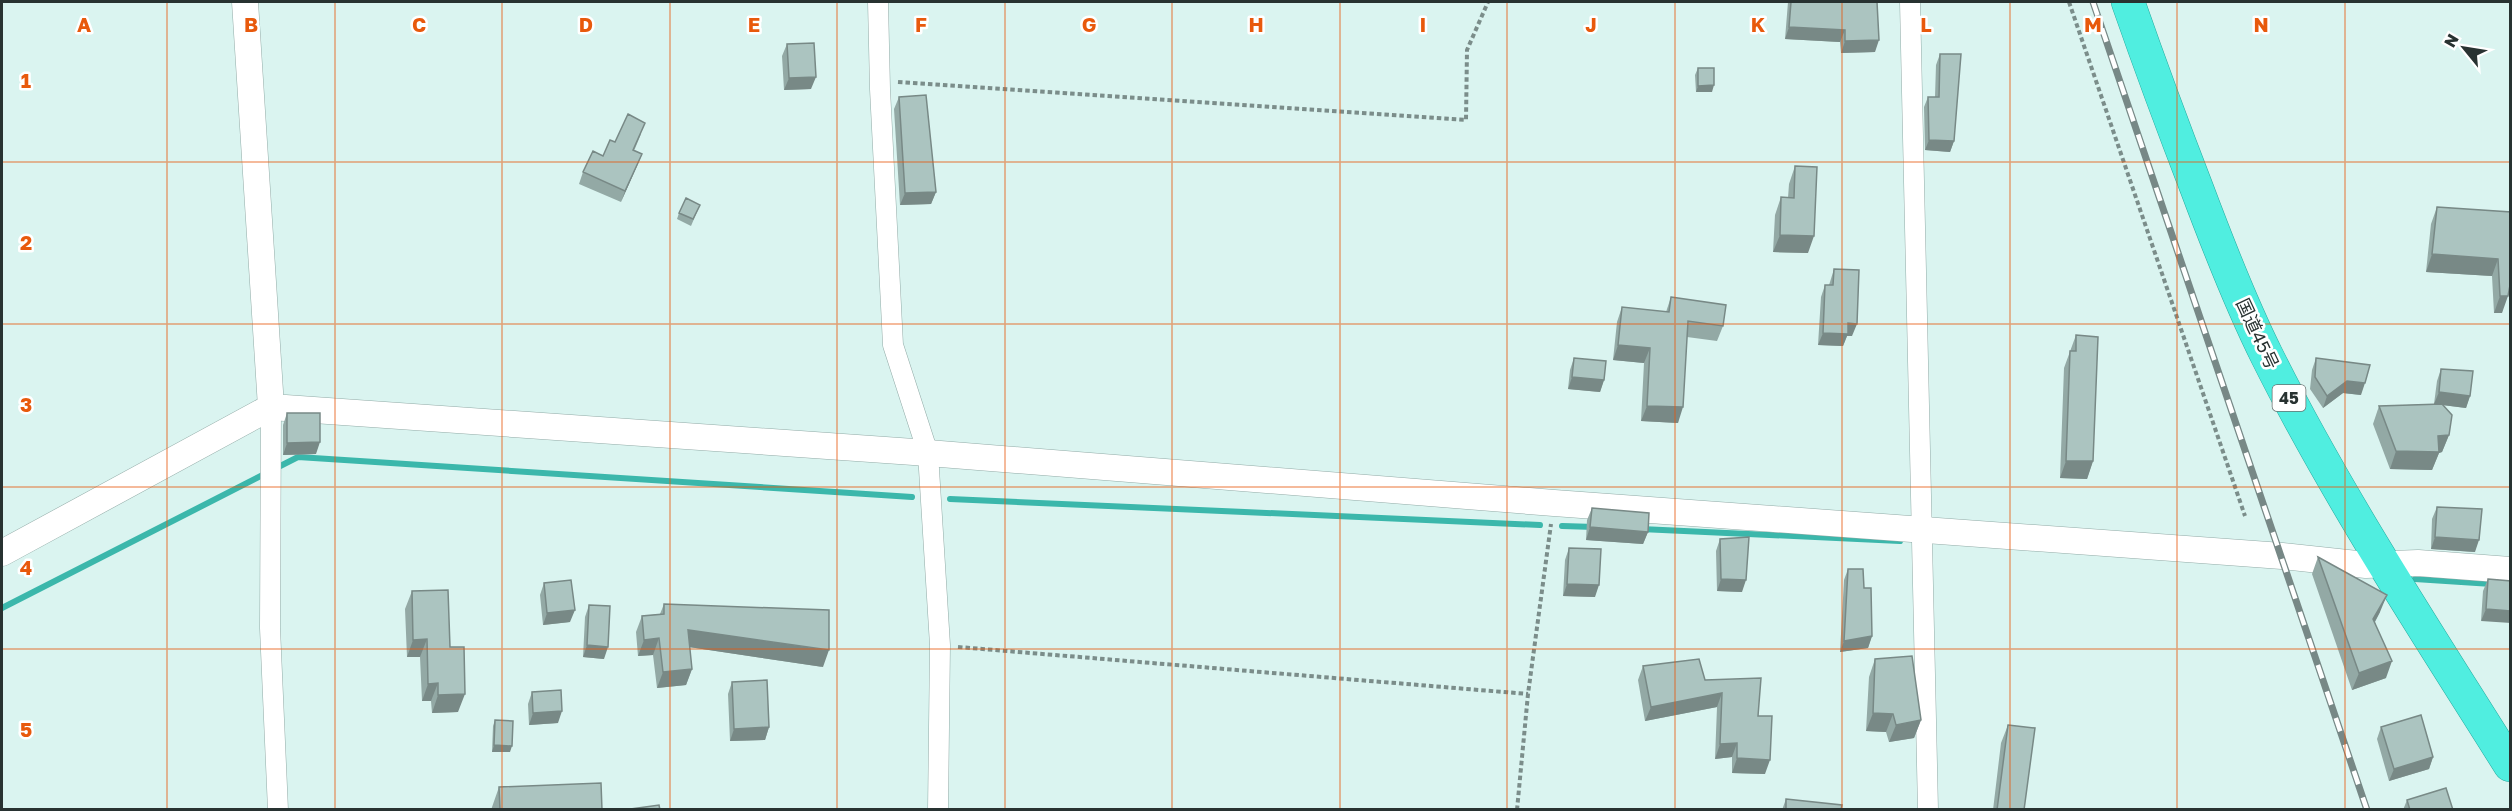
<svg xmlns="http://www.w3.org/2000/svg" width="2512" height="811" font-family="'Golos Text','Noto Sans JP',sans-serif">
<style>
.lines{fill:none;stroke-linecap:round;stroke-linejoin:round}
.stream{stroke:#3bb7ab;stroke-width:6}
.minor-casing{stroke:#92aba7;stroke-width:21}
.tertiary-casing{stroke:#92aba7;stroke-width:27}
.trunk-casing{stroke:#25aa9e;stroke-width:34}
.path{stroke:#7b8d8a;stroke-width:4;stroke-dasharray:4.5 3;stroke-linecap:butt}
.minor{stroke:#fff;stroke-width:20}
.tertiary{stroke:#fff;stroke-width:26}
.trunk{stroke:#50eee0;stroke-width:33}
.rail-casing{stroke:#778886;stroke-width:7}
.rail{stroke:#fff;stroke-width:4.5;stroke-dasharray:14;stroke-linecap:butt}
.wall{fill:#93a9a5}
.shaded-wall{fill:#788986}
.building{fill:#abc4c0;stroke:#788986;stroke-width:1.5}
.grid{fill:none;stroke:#e8590c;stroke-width:1.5;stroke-opacity:0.55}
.labels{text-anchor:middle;stroke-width:5;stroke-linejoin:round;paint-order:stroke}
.shield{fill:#fff;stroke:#68706f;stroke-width:1.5}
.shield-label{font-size:16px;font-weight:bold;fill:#283231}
.street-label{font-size:18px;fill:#283231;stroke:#fff}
.grid-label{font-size:20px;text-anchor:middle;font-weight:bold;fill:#e8590c;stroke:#fff;stroke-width:5;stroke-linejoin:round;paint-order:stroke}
</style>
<rect width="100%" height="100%" fill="#daf4f0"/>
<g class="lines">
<path class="stream" d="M950,499L1540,525
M1562,526L1595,527
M1641,529L1900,541
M2415,579L2492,584
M2,608L298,457L912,497"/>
<g class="minor-casing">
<path id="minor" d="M878,2L880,89L893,345L928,453L940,645L938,810
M1910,2L1928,810
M271,407L270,628L278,810"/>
</g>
<g class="tertiary-casing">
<path id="tertiary" d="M245,2L271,407
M2,553L271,407L928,453L1554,503L2282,556L2366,565L2418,563L2510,570"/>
</g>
<g class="trunk-casing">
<path id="trunk" d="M2128,2C2150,65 2173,127 2197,189C2218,245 2240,302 2267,356C2338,498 2426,631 2510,765"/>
</g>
<path class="path" d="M2069,2L2245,516
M898,82L1466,120L1467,50L1488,2
M958,647L1528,694
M1517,810L1528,694L1551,524"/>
<use href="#minor" class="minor"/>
<use href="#tertiary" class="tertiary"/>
<use href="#trunk" class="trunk"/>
<g class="rail-casing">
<path id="rail" d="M2093,2L2367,810"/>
</g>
<use href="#rail" class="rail"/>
</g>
<path class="wall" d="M1788,2H1877L1875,52L1841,53L1840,42L1785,39Z
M787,44L811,89L784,90L782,56Z
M1940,54L1954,141L1950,152L1925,150L1924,107L1928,97H1935L1936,65Z
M1698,68L1712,92H1696L1695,75Z
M899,97L936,192L931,204L900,205L894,109Z
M641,134L634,151L642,154L621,202L579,184L583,172L603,156L615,142Z
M1795,166L1808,253L1773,252L1775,215L1781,197L1788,198L1789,184Z
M700,205L691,226L677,219L679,213Z
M2437,207L2511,212L2502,313H2494L2492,276L2426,272L2431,224Z
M1834,269L1852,336H1847L1843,346L1818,345L1821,297L1825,285H1829L1830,282Z
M1671,297L1723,326L1717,341L1687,337L1678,423L1641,421L1644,363L1613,360L1617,322L1622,307L1666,312Z
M2076,335L2093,461L2087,479L2060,478L2064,368Z
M1574,358L1604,380L1600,392L1568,389L1570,370Z
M2316,358L2361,395L2343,393L2323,408L2310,389L2312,370Z
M2441,369L2470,396L2466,408L2443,405L2449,435L2442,452L2439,453L2432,470L2390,469L2373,424L2379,406L2434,404L2437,381Z
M287,413L316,454L283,455V425Z
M2437,507L2475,552L2431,549L2432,519Z
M1592,508L1648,532L1643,544L1586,540L1587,520Z
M1720,539L1742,592L1717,591L1716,551Z
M1569,548L1595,597L1563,596L1565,560Z
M2318,557L2380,612L2375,622L2386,678L2352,690L2312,574Z
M1848,569L1864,588L1872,636L1868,648L1840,652L1844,580Z
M2488,579L2511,581L2481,621L2483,591Z
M544,583L570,622L543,625L540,595Z
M412,591L450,647L458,712L432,713L431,701H422L420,657H407L405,609Z
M664,604L823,667L689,647L692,669L686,685L657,688L653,655L638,656L636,632L642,616L660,614Z
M589,605L604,659L583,657L585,617Z
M1875,659L1921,720L1914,738L1889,742L1886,732L1866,731L1869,677Z
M1643,666L1705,680L1758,716L1765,774L1732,773V757L1715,759L1717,707L1645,721L1638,680Z
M732,682L769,727L765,740L730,741L728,694Z
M532,692L558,723L529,725L528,704Z
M495,720L510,752H492L493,726Z
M2008,725L2024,810H1993L2001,743Z
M2381,727L2433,757L2429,769L2389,781L2377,739Z
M499,787L602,810H491Z
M1786,799L1841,810H1782Z
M2407,800L2453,810H2403Z"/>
<path class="shaded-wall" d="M1789,27L1845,30L1840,42L1785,39Z
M1879,40L1875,52L1841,53L1845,41Z
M816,77L811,89L784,90L789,78Z
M1714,85L1712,92H1696L1698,86Z
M1929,140L1954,141L1950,152L1925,150Z
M642,154L637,166L621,202L625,191Z
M936,192L931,204L900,205L905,193Z
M1780,235L1814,236L1808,253L1773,252Z
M2432,254L2498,259L2492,276L2426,272Z
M2500,296H2508L2502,313H2494Z
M1848,323L1857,324L1852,336H1847L1843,346L1818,345L1823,333Z
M1618,345L1650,348L1644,363L1613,360Z
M1572,377L1604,380L1600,392L1568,389Z
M2347,381L2365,383L2361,395L2343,393L2323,408L2327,396Z
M2439,392L2470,396L2466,408L2434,404Z
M1647,406L1683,407L1678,423L1641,421Z
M2449,435L2442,452L2439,453L2432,470L2390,469L2396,451L2438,436Z
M320,442L316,454L283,455L287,443Z
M2066,461H2093L2087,479L2060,478Z
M1590,527L1648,532L1643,544L1586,540Z
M2435,537L2479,540L2475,552L2431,549Z
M1721,579L1746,580L1742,592L1717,591Z
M1567,584L1599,585L1595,597L1563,596Z
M2387,595L2380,612L2367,636L2373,619Z
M2486,609L2511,611V623L2481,621Z
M575,610L570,622L543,625L547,613Z
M688,630L829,650L823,667L682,646Z
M1872,636L1868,648L1840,652L1844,641Z
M659,638L653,655L638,656L644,640Z
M427,639L420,657H407L413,640Z
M587,645L608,647L604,659L583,657Z
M2392,661L2386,678L2352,690L2359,673Z
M692,669L686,685L657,688L663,672Z
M438,683L431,701H422L428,684Z
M1722,693L1717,707L1645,721L1651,707Z
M465,694L458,712L432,713L438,695Z
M562,711L558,723L529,725L533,713Z
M1873,713L1893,714L1886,732L1866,731Z
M1921,720L1914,738L1889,742L1896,725Z
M769,727L765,740L730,741L734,729Z
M1737,743L1732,757L1715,759L1720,744Z
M494,745L512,746L510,752H492Z
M2433,757L2429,769L2389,781L2394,769Z
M1737,758L1770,760L1765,774L1732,773Z"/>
<path class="building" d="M1791,2H1877L1879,40L1845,41V30L1789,27Z
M814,43L816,77L789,78L787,44Z
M1940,54H1961L1954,141L1929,140L1928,97H1939Z
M1698,68H1714V85L1698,86Z
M926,95L936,192L905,193L899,97Z
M628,114L645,123L633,150L642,154L625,191L583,172L593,151L603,156L610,140L615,142Z
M1795,166L1817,167L1814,236L1780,235L1781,197L1794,198Z
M686,198L700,205L693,219L679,213Z
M2437,207L2511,212V280L2508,296H2500L2498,259L2432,254Z
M1834,269L1859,270L1857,324L1848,323V334L1823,333L1825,285H1833Z
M1671,297L1726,305L1723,326L1688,321L1683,407L1647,406L1650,348L1618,345L1622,307L1669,312Z
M2076,335L2098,337L2093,461H2066L2070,351H2076Z
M1574,358L1606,361L1604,380L1572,377Z
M2316,358L2370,365L2365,383L2347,381L2327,396L2315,377Z
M2441,369L2473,371L2470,396L2439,392Z
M2442,404L2452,415L2449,435L2438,436L2439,452L2396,451L2379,406Z
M287,413H320V442L287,443Z
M2437,507L2482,509L2479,540L2435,537Z
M1592,508L1649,513L1648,532L1590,527Z
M1749,537L1746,580L1721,579L1720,539Z
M1569,548L1601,549L1599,585L1567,584Z
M2318,557L2387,595L2373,619L2392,661L2359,673Z
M1848,569H1863L1864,588H1871L1872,636L1844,641Z
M2488,579L2511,581V611L2486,609Z
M571,580L575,610L547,613L544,583Z
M448,590L450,647H464L465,694L438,695V683L428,684L427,639L413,640L412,591Z
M664,604L829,610V650L688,630L692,669L663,672L659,638L644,640L642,616L664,614Z
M589,605L610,606L608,647L587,645Z
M1912,656L1921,720L1896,725L1893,714L1873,713L1875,659Z
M1699,659L1705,680L1761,678L1758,716H1772L1770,760L1737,758V743L1720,744L1722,693L1651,707L1643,666Z
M767,680L769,727L734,729L732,682Z
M561,690L562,711L533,713L532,692Z
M2421,715L2433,757L2394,769L2381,727Z
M495,720L513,721L512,746L494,745Z
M2008,725L2035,728L2024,810H1997Z
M601,783L602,810H500L499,787Z
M2446,788L2453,810H2410L2407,800Z
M1786,799L1842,805L1841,810H1786Z
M659,805L660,810H631V809Z"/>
<path class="grid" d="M167,2V810M335,2V810M502,2V810M670,2V810M837,2V810M1005,2V810M1172,2V810M1340,2V810M1507,2V810M1675,2V810M1842,2V810M2010,2V810M2177,2V810M2345,2V810M2,162H2510M2,324H2510M2,487H2510M2,649H2510"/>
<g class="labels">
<rect class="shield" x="2272.5" y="385" width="33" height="26" rx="4.5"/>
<g class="shield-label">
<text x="2289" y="404">45</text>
</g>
<g class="street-label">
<text transform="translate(2257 334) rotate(65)" y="6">国道45号</text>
</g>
</g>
<g class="grid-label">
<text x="84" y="32">A</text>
<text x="251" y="32">B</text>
<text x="419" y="32">C</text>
<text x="586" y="32">D</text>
<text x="754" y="32">E</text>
<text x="921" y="32">F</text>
<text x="1089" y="32">G</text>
<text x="1256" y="32">H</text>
<text x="1423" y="32">I</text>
<text x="1591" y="32">J</text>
<text x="1758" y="32">K</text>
<text x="1926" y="32">L</text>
<text x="2093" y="32">M</text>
<text x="2261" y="32">N</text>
<text x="26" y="88">1</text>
<text x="26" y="250">2</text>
<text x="26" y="412">3</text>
<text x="26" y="575">4</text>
<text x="26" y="737">5</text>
</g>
<rect width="2512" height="811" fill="none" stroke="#283231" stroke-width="6"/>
<g transform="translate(2464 48) rotate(300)" stroke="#ffffff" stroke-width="4.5" paint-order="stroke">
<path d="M0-4.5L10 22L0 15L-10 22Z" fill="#283231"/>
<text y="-9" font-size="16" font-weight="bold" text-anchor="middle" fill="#283231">N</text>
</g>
</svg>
